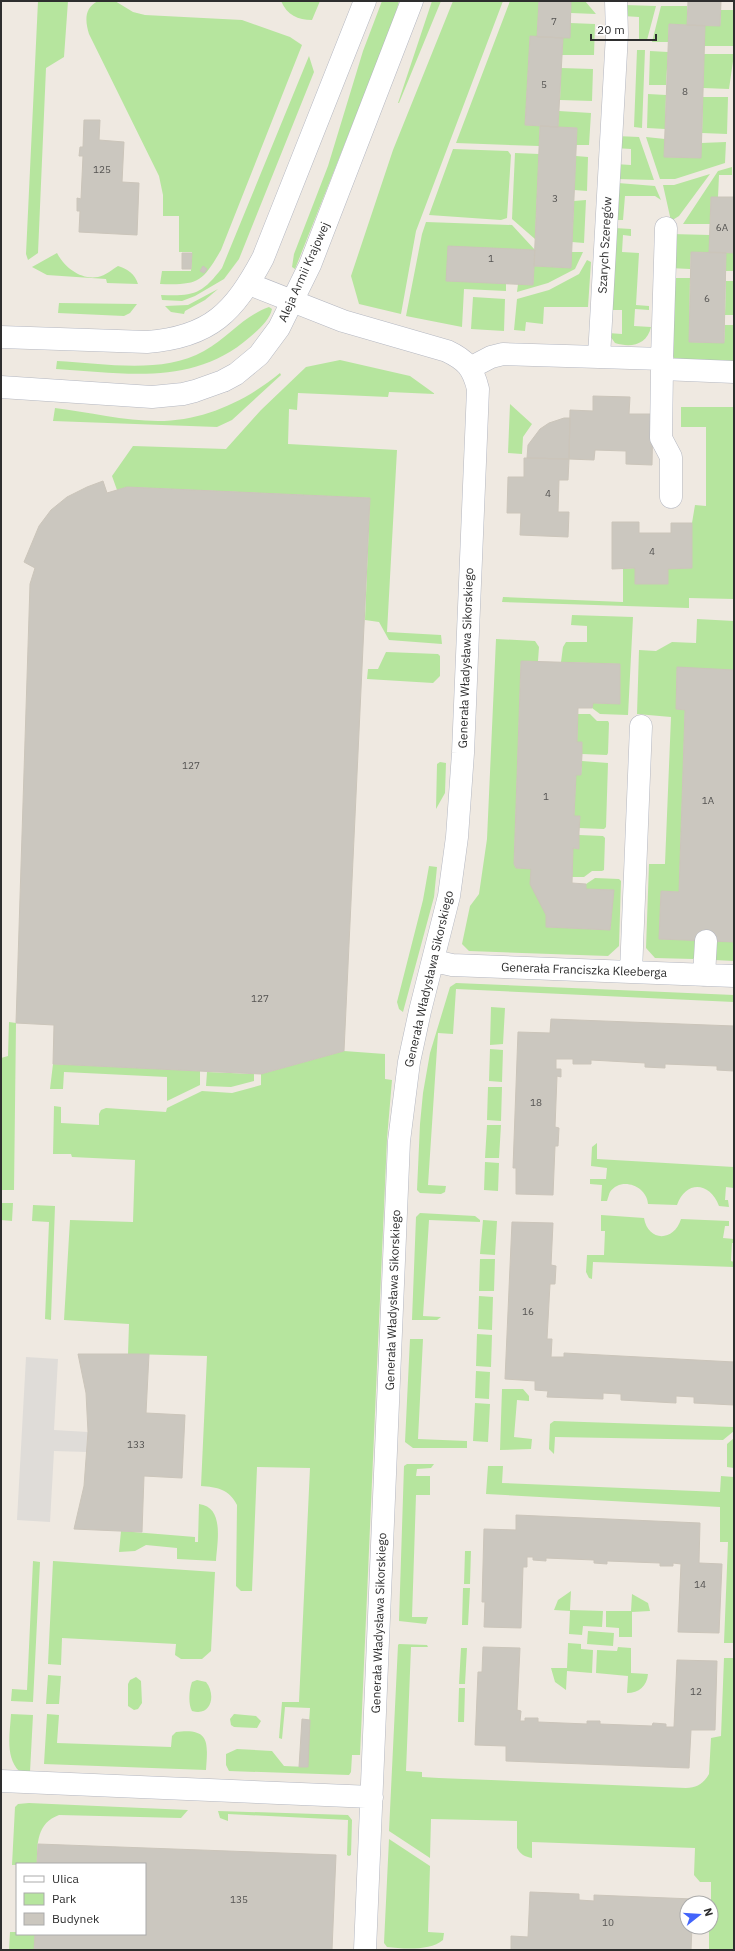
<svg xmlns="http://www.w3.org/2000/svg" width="735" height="1951" font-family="'IBM Plex Sans',sans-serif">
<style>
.green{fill:#b6e59e}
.plaza{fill:#dfdcd8}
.building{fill:#cbc7bf;stroke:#cbc5ba}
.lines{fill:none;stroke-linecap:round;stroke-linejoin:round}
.minor-casing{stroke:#b4b7c1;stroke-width:23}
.tertiary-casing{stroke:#b4b7c1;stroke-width:23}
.minor{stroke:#fff;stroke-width:22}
.tertiary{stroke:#fff;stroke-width:22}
.labels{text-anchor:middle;stroke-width:3;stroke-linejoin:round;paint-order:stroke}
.number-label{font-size:10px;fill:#555452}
.street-label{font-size:12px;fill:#2e2e2e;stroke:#fff}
</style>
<rect width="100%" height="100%" fill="#efe9e1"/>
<path class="green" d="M38,1H68L64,57L46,68L38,253L28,260L26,254Z
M98,1H115L133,12L145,15L242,20L290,37L302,45L221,250C202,283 198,285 160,284L162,271H191L192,252H179V216H163V195L159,176L89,34C85,21 84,8 98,1Z
M281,1H320L312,20C298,20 287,15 281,1Z
M382,1H399L394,20L295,269L292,267L294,254L328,166L363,51Z
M432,1H441L399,103H398Z
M453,1H503L416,231L401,314L359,304L351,276L393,150Z
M510,1H539L537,37L530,36L525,125L540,126L539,146L456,143Z
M571,1H585L596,14L571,13Z
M624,5L656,6L647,40H639V17L623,16Z
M661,6H687V25L669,24L668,42H652Z
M721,10H734V46H704L705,26H720Z
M570,23L595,24L594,55H562L563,38Z
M637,50H645L642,128L634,127Z
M650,51L668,52L666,85H649Z
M704,54H734L729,89L703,88Z
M309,56L314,72L239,259L224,279L195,296L182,301L162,300L161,295C194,296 201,295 222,268Z
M561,68L593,69L592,101L560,100Z
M648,94L666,95L665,129L647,128Z
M703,97H728L727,134L702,133Z
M559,111L591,113L589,145H576L577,128L558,127Z
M616,136L639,137L654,180L617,179L615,164L631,165V149L615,148Z
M646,137L665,139L664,157L700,158L701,143L726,142L725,163L675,179H660Z
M453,149L508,151L511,155L507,218L501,220L429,215Z
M515,153L539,154L535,239L512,219Z
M576,156L588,157L587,191L574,190Z
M732,167V175H719L718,197H711L710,224H683L718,171Z
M710,174L679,216L671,221L663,185H674Z
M618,183L655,186L661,200L655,196H625L623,220H613Z
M586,200L584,243L572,242L574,201Z
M426,222L512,225L535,250L506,283V291L464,289L462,327L406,316L422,234Z
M614,228L631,229V236L623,235L622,252L639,253L636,305L649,306V310L635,309L634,326L651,327C647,345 631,348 615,343L608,333L622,334V310H605Z
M671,234L710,235L709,252H691L690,269L670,268Z
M571,252H583L575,269L548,283L517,292L518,284L533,285L534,266L570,268Z
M57,253C65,268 81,280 98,277C105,276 113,269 118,266C128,269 135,274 138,284L107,283L106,279L47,275L32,267Z
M726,253H734V271H726Z
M587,260L591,262L588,307H544L543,324L526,322L525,331L514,330L517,299L549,290L579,274Z
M670,278H690L689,342L724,343L725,325H734V364L679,361L674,358L671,352Z
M726,281H734V315H725Z
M218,289L205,300L185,311L184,314L171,312L165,306L188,305Z
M473,297L505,299L504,331L471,329Z
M59,303L137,304L130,313L124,316L58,313Z
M269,307L272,309C270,320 258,330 250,337C193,387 125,373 56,369L57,361C103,363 161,375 204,351C229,337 242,317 269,307Z
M340,360L410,376L435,394L389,392L388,397L298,393L297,410L289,409L288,444L397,450L387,632L441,635L442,644L389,640L379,622L365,620L370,498L127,487L117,490L112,476L133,446L226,449L261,410L306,367Z
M280,373L281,375L232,420L217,427L53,421L55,408C88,412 124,421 158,421C203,421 246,401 280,373Z
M510,404L532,424L523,437L522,454L508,453Z
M681,407H734V599L689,598V608L502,602L503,597L623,602V569L635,568V584H667L668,569L691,568L692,523L695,505L706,506V427H681Z
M572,615L633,617L628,715L600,714L592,708L593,703L620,704L619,664L561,662L563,647L566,642H587V626L571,625Z
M697,619L734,621V670L677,668L676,709L685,710L679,892L661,891L659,939L695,940V957L693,959L655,958L646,948L649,864H665L671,717L637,714L639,650L656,651L672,642L696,643Z
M496,639L535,641L539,647L538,661H521L514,864L516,868L531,869L546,915V927L610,930L613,890L586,889V884L595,878L619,879L621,881L619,946L608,956L469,951L462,944L470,906L479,894L487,839Z
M386,652L438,654L440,656V676L433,683L367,679L368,669H378Z
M578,714H590L597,721H608L609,723L608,753L607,755L582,754V743L577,742Z
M582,761L608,763L606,827L604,829L579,828L580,817L574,816L576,775H581Z
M440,762L446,763L445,793L436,809L437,764Z
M579,835L603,836L605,838L604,870L602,871H592L584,877H572L573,848L579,849Z
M429,866L437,867L434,897L403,1012L399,1009L397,1002L423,900Z
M715,941L734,942V961L715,960Z
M456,983L734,995V1002L456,989L453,1034L438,1033L428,1185L446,1186L445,1192L441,1194L420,1193L417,1190L420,1124L423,1093L430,1053L450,987Z
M491,1007L505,1008L503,1044L490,1045Z
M9,1022L16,1023L14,1190H1V1058L8,1056Z
M490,1049L503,1050L502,1082L489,1081Z
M344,1051L385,1054V1079L392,1080L387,1139L360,1755H352L351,1772L349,1775L229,1771L226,1765V1754L237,1749L272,1751L284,1766L306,1767L310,1708L285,1707L282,1739L279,1738L282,1702H299L310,1468L257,1467L252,1591H241L236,1586L237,1505C229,1489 217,1487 201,1486L207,1356L128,1354L129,1324L64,1320L70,1220L133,1222L135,1160L72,1157L71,1154H53L54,1106L61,1107V1123L99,1125V1114L101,1110L106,1108L166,1112L167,1108L202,1091L232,1093L261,1085V1074Z
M53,1064L200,1071V1085L167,1101V1077L64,1072L63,1089H50Z
M207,1072L254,1074V1081L231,1087L206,1086Z
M488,1087H502L501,1121L487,1120Z
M487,1125H501L499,1158H485Z
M597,1143V1159L734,1167V1188L726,1187L725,1200H728L729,1207L719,1206C710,1182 686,1180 677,1205L648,1204C647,1186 621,1176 610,1192C609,1194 608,1198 607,1201H601L602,1185L590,1184V1179H606L607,1168L591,1166L592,1147Z
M485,1162L499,1163L498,1191L484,1190Z
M1,1203H13L12,1221L1,1220Z
M33,1205L55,1206L51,1320L45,1319L49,1222L32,1221Z
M420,1213L475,1216L480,1220V1222L429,1220L423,1316L441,1317L437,1320H412L416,1217Z
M601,1215L644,1218C648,1242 674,1242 681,1219L729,1221V1226H725L723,1238L734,1239V1243H732L731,1261L734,1262V1267L593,1262L592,1279L589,1278L586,1272L587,1255H604L605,1231H601Z
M483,1220L497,1221L495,1255L480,1254Z
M480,1259H495L494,1291H479Z
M479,1296L493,1297L492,1330L478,1329Z
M477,1334L492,1335L491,1367L476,1366Z
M410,1339H423L418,1439L467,1441V1448H413L405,1442Z
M476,1371L490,1372L489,1399L475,1398Z
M502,1389H523L529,1396V1401L517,1400L514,1437L532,1439L531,1449L500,1450Z
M475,1403L490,1404L488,1442L473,1441Z
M554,1421L734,1427V1431L723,1440L555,1437L554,1454L549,1449L550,1424Z
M734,1438V1468L727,1467V1444Z
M407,1464H434L431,1468L417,1469L416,1476H430V1495H416L412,1617H428L426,1624L399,1621L404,1466Z
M488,1466H503L502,1483L720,1492L721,1476L734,1477V1643H724L728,1542H720V1507L486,1494Z
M199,1504C225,1507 217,1543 216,1561L177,1559V1548L146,1545L135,1551L119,1552L121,1531L195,1537V1542H198Z
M465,1551H471L470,1584H464Z
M33,1561L40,1562L33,1702L11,1701L12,1689L27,1690Z
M53,1561L215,1572L211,1651L202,1659H181L175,1655L176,1644L62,1638L61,1665L48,1664Z
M463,1588H470L468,1625H462Z
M571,1591L570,1610L603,1611L602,1627L583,1626L582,1635L569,1634L570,1611L554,1610L558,1600Z
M632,1594L648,1603L650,1611L632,1612V1637H619V1628L606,1627V1611H631Z
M588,1631L614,1633L613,1646L587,1644Z
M568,1643L581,1644V1649L593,1650L592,1673L567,1671L566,1690L555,1682L551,1668H567Z
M399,1644L427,1645L428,1647H411L406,1771L422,1772V1777L439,1778L686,1788C697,1788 704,1783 709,1774L711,1738L721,1736L724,1658H734V1950H709V1927H711V1882H700L694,1875L695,1848L532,1842V1858C525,1857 520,1854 517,1848V1821L431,1819L430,1858L389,1831L398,1645Z
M618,1647L631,1648V1673L648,1674C647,1686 639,1693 627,1693L628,1676L596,1673L597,1650L617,1651Z
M461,1648H467L465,1684H459Z
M48,1675L61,1676L59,1704H46Z
M136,1677L141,1681L142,1703L138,1709L134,1710L128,1706V1684L130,1680Z
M197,1680L206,1682C216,1694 212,1717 192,1711C188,1704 189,1690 192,1682Z
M459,1688H465L464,1722H458Z
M11,1714L33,1715L30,1772L19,1771C5,1757 10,1733 11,1714Z
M47,1714L59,1715L57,1743L171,1747L172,1736L176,1732C210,1728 208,1742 206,1770L44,1764Z
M234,1714L256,1716L261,1721L257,1728L234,1727L231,1725L230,1719Z
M29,1803L188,1810L181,1818L59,1815C37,1823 37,1843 37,1864L12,1865L15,1807L18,1804Z
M218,1811L348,1815L352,1820L351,1855L349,1856L347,1855L348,1820L228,1814V1821L220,1818Z
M389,1839L430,1866L428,1932L444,1933L443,1940C430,1951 404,1949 387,1947L384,1943Z
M10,1932H17V1934L35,1935L34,1950H9Z"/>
<path class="plaza" d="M26,1357L58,1359L54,1430L88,1432L87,1452L54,1451L50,1522L17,1520Z"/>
<path class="building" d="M539,1H571L570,38L537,37Z
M688,1H721L720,26L687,25Z
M669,24L705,26L701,158L664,157Z
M530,36L563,38L558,127L525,125Z
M84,120H100L99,140L124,142L122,182L139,183L137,235L79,232L80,211H77V198L81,199L83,156H79L80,147H83Z
M540,126L577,128L571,268L534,266Z
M711,197H734V253L709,252Z
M448,246L535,250L533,285L446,281Z
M691,252L726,253L724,343L689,342Z
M182,253H192L191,269H182Z
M203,266L207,269L204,273L200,271Z
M593,396L630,397L629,414H653L652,465L626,464V451L595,450L594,460L569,459L570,410L593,411Z
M564,418H570L569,459L527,458L528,445L540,429L549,423Z
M524,458L569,459L568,480H559L558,512H569L568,537L520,535L521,513H507L508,477H524Z
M103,481L107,493L127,487L370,498L344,1051L261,1074L53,1064L54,1025L16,1023L30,584L35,568L24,562L39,526L51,510L67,497L87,487Z
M612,522H639V533H671V523H692V568L668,569V584H635V568L612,569Z
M521,661L620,664V704L593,703L592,708H578L577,742H582V754L581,775H576L574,816H580L579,832V849L573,848L572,883L586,884V889L614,890L610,930L546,927V915L530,884L531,869L516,868L514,864Z
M677,667L734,670V942L659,939L661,891L679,892L685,710L676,709Z
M551,1019L734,1026V1071L717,1070V1066L665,1064V1068L645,1067V1063L591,1060V1064H573V1059H556V1069H561V1077L557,1076L555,1127L559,1128L558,1146H555L553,1195L516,1194V1168H513L518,1032L550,1033Z
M512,1222L553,1223L551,1265L556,1266L555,1284H550L547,1339H552L551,1357H564V1353L734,1362V1405L694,1403V1397L676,1396V1403L621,1400V1394L603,1393V1399L547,1397L548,1391L535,1390V1381L505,1379Z
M78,1354H149L146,1413L185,1415L182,1478L144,1476L142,1532L74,1529L84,1486L88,1432L86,1393Z
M516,1515L700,1523L699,1563L722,1564L719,1633L678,1632L681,1564L673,1563V1566H660V1563L607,1561V1564L594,1563V1560L546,1558V1561L533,1560V1557H527V1567H523L521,1628L484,1627L485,1602H482L484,1529L516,1530Z
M483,1647L520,1648L517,1710L521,1711L520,1721H525V1718H538V1722L587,1724V1721H600V1724L652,1726L653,1723L666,1724V1727H674L677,1660L717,1661L715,1730H691L689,1768L506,1761V1746L475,1745L478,1672H482Z
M302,1719L310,1720L308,1767H299Z
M38,1844L336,1855L332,1950H34L35,1934H145V1864H37Z
M530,1892L579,1894V1900L594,1901V1895L693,1899V1903H687V1927H692L691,1950H511V1936L528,1937Z"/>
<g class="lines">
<g class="minor-casing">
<path id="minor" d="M249,284L343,321L447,351C466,360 473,368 478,389L463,753L457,837L449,896L420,1011L409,1062L399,1141L365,1950
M599,357L662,359V369L734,372
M662,359L666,228
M470,368L491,357L503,354L599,357L617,34L616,1
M662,369L661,438L671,457V497
M434,961L452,965L734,976
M631,972L641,726
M704,975L706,941
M1,1781L372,1797"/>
</g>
<g class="tertiary-casing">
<path id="tertiary" d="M1,337L147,342C211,337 234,312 263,258L365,1
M1,387L152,397L183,394L195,391L223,381L236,374L259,355L279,328L310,265L412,1"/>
</g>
<use href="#minor" class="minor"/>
<use href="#tertiary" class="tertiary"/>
</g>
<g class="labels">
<g class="number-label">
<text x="554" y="25">7</text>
<text x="544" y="88">5</text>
<text x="685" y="95">8</text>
<text x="102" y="173">125</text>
<text x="555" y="202">3</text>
<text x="722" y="231">6A</text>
<text x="491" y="262">1</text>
<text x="707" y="302">6</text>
<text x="548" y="497">4</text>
<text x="652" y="555">4</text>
<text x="191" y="769">127</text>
<text x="546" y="800">1</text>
<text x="708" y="804">1A</text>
<text x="260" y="1002">127</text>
<text x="536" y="1106">18</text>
<text x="528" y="1315">16</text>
<text x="136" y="1448">133</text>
<text x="700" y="1588">14</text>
<text x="696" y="1695">12</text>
<text x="239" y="1903">135</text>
<text x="608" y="1926">10</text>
</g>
<g class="street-label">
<text transform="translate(605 245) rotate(-87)" y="4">Szarych Szeregów</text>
<text transform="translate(304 272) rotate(-66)" y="4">Aleja Armii Krajowej</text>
<text transform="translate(466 658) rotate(-88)" y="4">Generała Władysława Sikorskiego</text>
<text transform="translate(584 970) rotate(2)" y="4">Generała Franciszka Kleeberga</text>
<text transform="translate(429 979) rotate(-77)" y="4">Generała Władysława Sikorskiego</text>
<text transform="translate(393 1300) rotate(-88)" y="4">Generała Władysława Sikorskiego</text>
<text transform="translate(379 1623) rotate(-88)" y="4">Generała Władysława Sikorskiego</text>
</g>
</g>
<rect width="735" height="1951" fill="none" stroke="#2e2e2e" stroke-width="4"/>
<rect x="16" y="1863" width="130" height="72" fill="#ffffff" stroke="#ababab"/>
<rect x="24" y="1876" width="20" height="6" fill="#ffffff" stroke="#ababab"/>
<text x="52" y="1883" font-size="12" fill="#2e2e2e">Ulica</text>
<rect x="24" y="1893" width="20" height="12" fill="#b6e59e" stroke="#ababab"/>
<text x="52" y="1903" font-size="12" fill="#2e2e2e">Park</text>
<rect x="24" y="1913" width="20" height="12" fill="#cbc7bf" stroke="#ababab"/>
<text x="52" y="1923" font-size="12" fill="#2e2e2e">Budynek</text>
<g transform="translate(699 1915) rotate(73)"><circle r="19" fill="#ffffff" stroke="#ababab"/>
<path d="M0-3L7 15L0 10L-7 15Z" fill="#4264fb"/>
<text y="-6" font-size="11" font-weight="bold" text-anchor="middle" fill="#2e2e2e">N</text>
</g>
<path d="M591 34v6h65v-6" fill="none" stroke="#2e2e2e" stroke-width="2"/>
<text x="597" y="34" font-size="12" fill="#2e2e2e" stroke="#ffffff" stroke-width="3" paint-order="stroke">20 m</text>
</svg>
